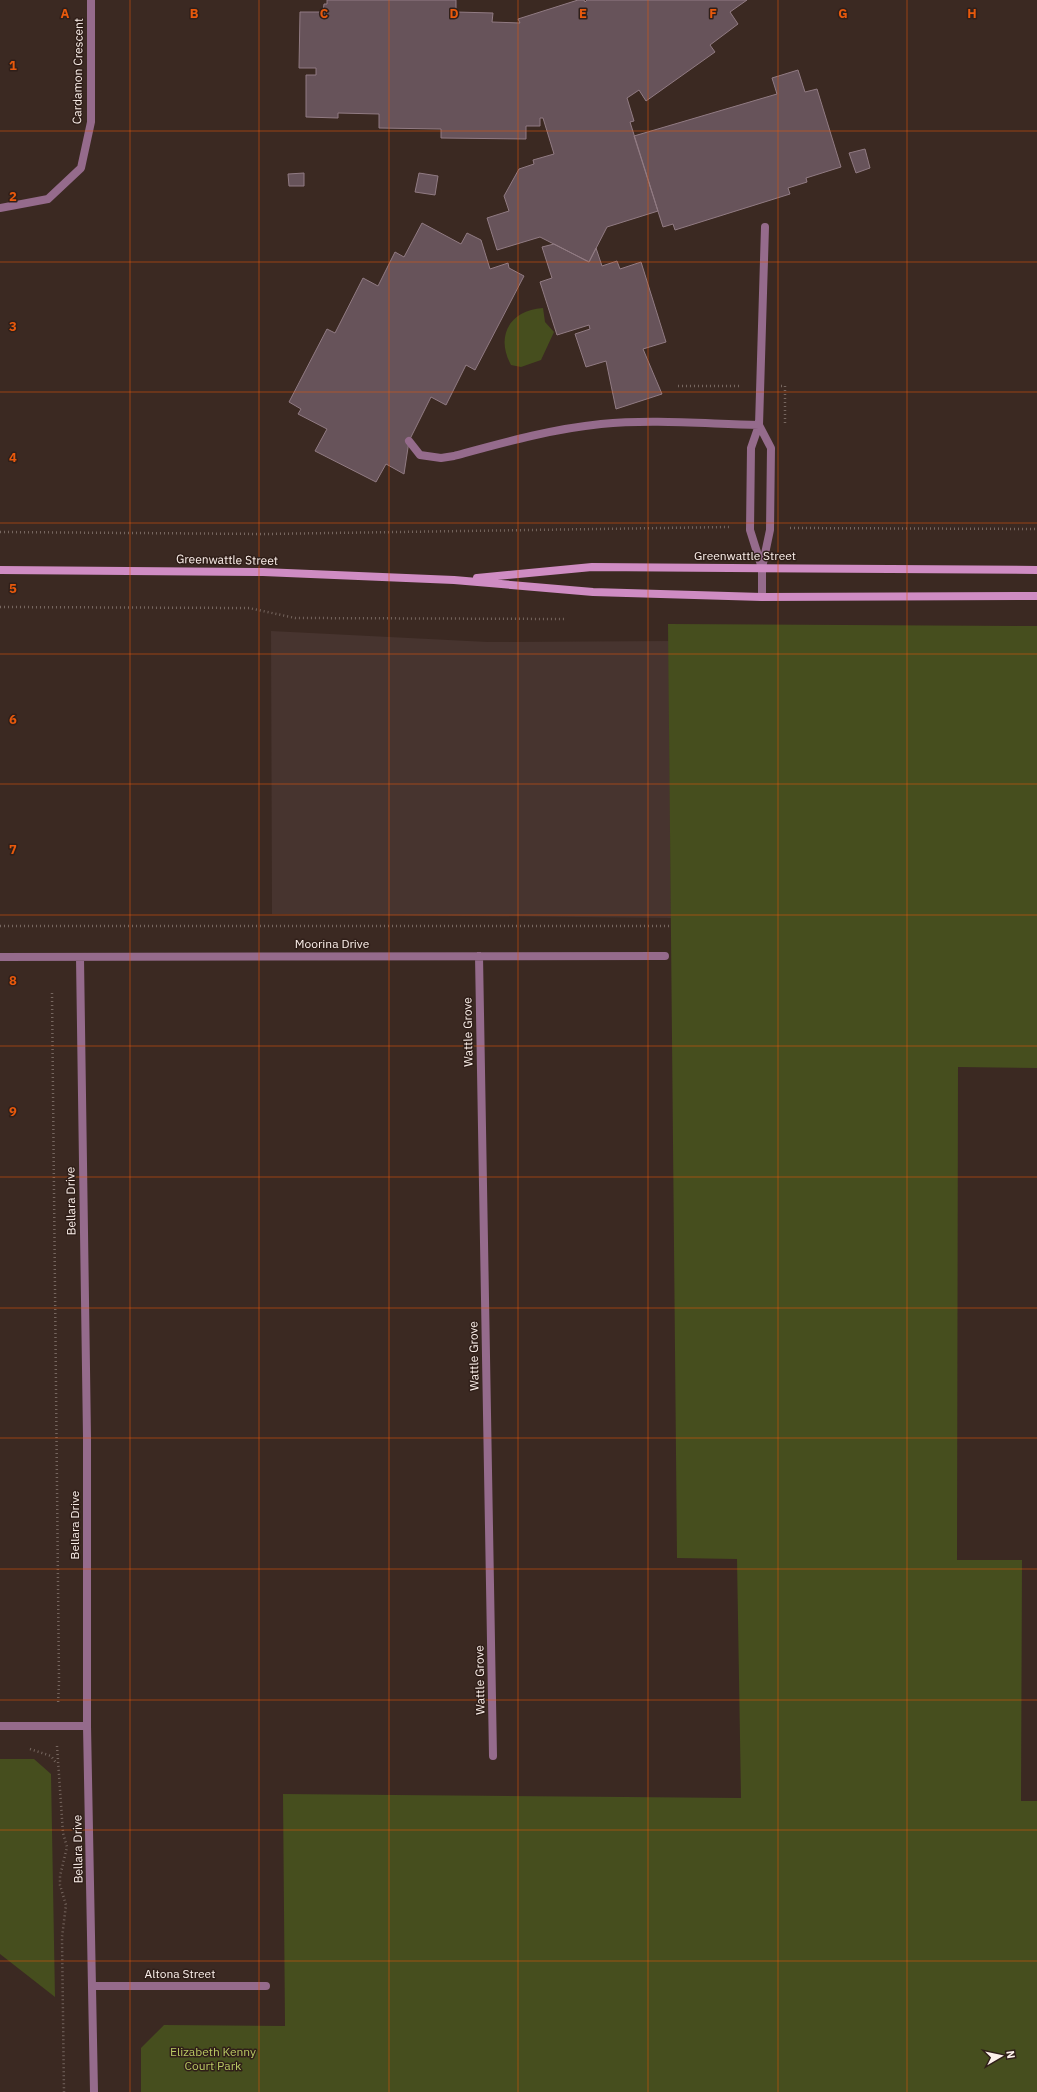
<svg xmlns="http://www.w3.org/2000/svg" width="1037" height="2092" font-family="'IBM Plex Sans',sans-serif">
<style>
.commercial{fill:#47342f}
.green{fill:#464e1e}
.building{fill:#67535a;stroke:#917b83}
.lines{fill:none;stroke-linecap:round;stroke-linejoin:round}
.path{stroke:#76665f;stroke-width:2.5;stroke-dasharray:1 3;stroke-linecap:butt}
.lane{stroke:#956b8c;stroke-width:8}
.street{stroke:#956b8c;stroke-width:8}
.secondary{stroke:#cf8cc3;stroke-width:8}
.grid{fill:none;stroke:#e8590c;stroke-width:1;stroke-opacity:0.55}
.labels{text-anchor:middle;stroke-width:3;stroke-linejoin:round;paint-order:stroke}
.street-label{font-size:12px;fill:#fcf0eb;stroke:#301f19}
.park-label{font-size:12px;fill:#b9c963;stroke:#301f19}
.grid-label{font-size:13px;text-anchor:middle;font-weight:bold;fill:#e8590c;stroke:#301f19;stroke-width:3;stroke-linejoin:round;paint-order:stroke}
</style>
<rect width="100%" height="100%" fill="#3b2922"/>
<path class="commercial" d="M271,631L488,642L669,641L671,918L272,914Z"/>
<path class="green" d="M543,308L545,322L554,332L541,360L521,367L511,365C495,336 510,310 543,308Z
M668,624L1037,626V1068L958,1067L957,1560H1022L1021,1801H1037V2092H141V2048L164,2025L285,2026L283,1794L741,1798L737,1559L677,1558Z
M0,1759H34L51,1774L55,1997L0,1954Z"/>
<path class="building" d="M327,0H456V12L493,13L492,22L520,23L518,19L578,0H584L585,2L587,0H747L730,12L738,24L710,45L715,52L646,101L639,90L627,98L634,121L630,122L658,211L607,227L589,262L540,237L497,250L487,218L509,211L504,196L519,169L534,164L533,160L554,154L543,118H540V126H526V139L441,138V129L379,128V114L338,113V118L306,117V75H316V68H299L300,12H323L324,4H327Z
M798,70L805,92L817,89L841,167L806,178L807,182L788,188L790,194L675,230L673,224L663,227L634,136L777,94L772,78Z
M865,149L870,168L856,173L849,153Z
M304,173V186H289L288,174Z
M419,173L438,176L435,195L415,192Z
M422,223L461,244L467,233L481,240L490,269L508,263L509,268L524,276L475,370L466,365L446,405L431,397L409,441L404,474L386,464L376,482L315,451L327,429L298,414L301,409L289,402L327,329L335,333L363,278L378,286L395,252L404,257Z
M554,244L589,262L596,248L602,266L617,261L620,269L641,262L666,342L643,349L662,394L616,409L606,361L586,367L575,334L590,329L589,325L557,335L540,282L552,278L542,247Z"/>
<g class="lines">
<path class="path" d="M678,386H740
M781,386H785V426
M790,528L1037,529
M0,532L265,534L729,527
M0,607L249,608L295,618L565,619
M0,926H671
M52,993L59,1682L58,1705
M57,1746L63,1833L67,1847L60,1876V1885L66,1905L62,1937L64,2092
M30,1749L51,1756L57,1764"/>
<path class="lane" d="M759,425L771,448L770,530L762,568V597
M409,441L420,455L441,458L454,456C502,443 551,429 601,424C654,419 707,424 759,425
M762,568L750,530L751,448L759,425L765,227"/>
<path class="street" d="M0,208L48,199L81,168L91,122V0
M479,956L493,1756
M0,957L665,956
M80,958L87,1437V1726L94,2092
M0,1726H87
M93,1986H266"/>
<path class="secondary" d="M0,570L263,572L454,580L593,592L762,597L1037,596
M477,578L592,567L1037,570"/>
</g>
<path class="grid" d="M130,0V2092M259,0V2092M389,0V2092M518,0V2092M648,0V2092M778,0V2092M907,0V2092M0,131H1037M0,262H1037M0,392H1037M0,523H1037M0,654H1037M0,784H1037M0,915H1037M0,1046H1037M0,1177H1037M0,1308H1037M0,1438H1037M0,1569H1037M0,1700H1037M0,1830H1037M0,1961H1037"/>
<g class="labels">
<g class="street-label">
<text transform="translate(78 71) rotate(-89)" y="4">Cardamon Crescent</text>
<text x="745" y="560">Greenwattle Street</text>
<text transform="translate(227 560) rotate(1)" y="4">Greenwattle Street</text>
<text x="332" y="948">Moorina Drive</text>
<text transform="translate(468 1032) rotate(-91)" y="4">Wattle Grove</text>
<text transform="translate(71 1201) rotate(-91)" y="4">Bellara Drive</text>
<text transform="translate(474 1356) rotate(-91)" y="4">Wattle Grove</text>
<text transform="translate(75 1525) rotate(-90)" y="4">Bellara Drive</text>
<text transform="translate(480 1680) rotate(-91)" y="4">Wattle Grove</text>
<text transform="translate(78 1849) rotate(-91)" y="4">Bellara Drive</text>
<text x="180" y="1978">Altona Street</text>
</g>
<g class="park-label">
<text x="213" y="2056">Elizabeth Kenny<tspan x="213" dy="14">Court Park</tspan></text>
</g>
</g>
<g class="grid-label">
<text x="65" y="18">A</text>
<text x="194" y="18">B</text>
<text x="324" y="18">C</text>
<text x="454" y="18">D</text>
<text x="583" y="18">E</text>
<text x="713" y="18">F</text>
<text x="843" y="18">G</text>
<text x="972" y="18">H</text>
<text x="13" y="70">1</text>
<text x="13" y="201">2</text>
<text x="13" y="331">3</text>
<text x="13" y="462">4</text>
<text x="13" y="593">5</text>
<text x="13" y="724">6</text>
<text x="13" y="854">7</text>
<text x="13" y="985">8</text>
<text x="13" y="1116">9</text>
</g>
<g transform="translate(1001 2056) rotate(81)" stroke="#301f19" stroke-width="3" paint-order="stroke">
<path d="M0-3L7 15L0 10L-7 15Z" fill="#fcf0eb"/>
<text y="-6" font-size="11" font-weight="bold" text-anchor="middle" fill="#fcf0eb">N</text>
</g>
</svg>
